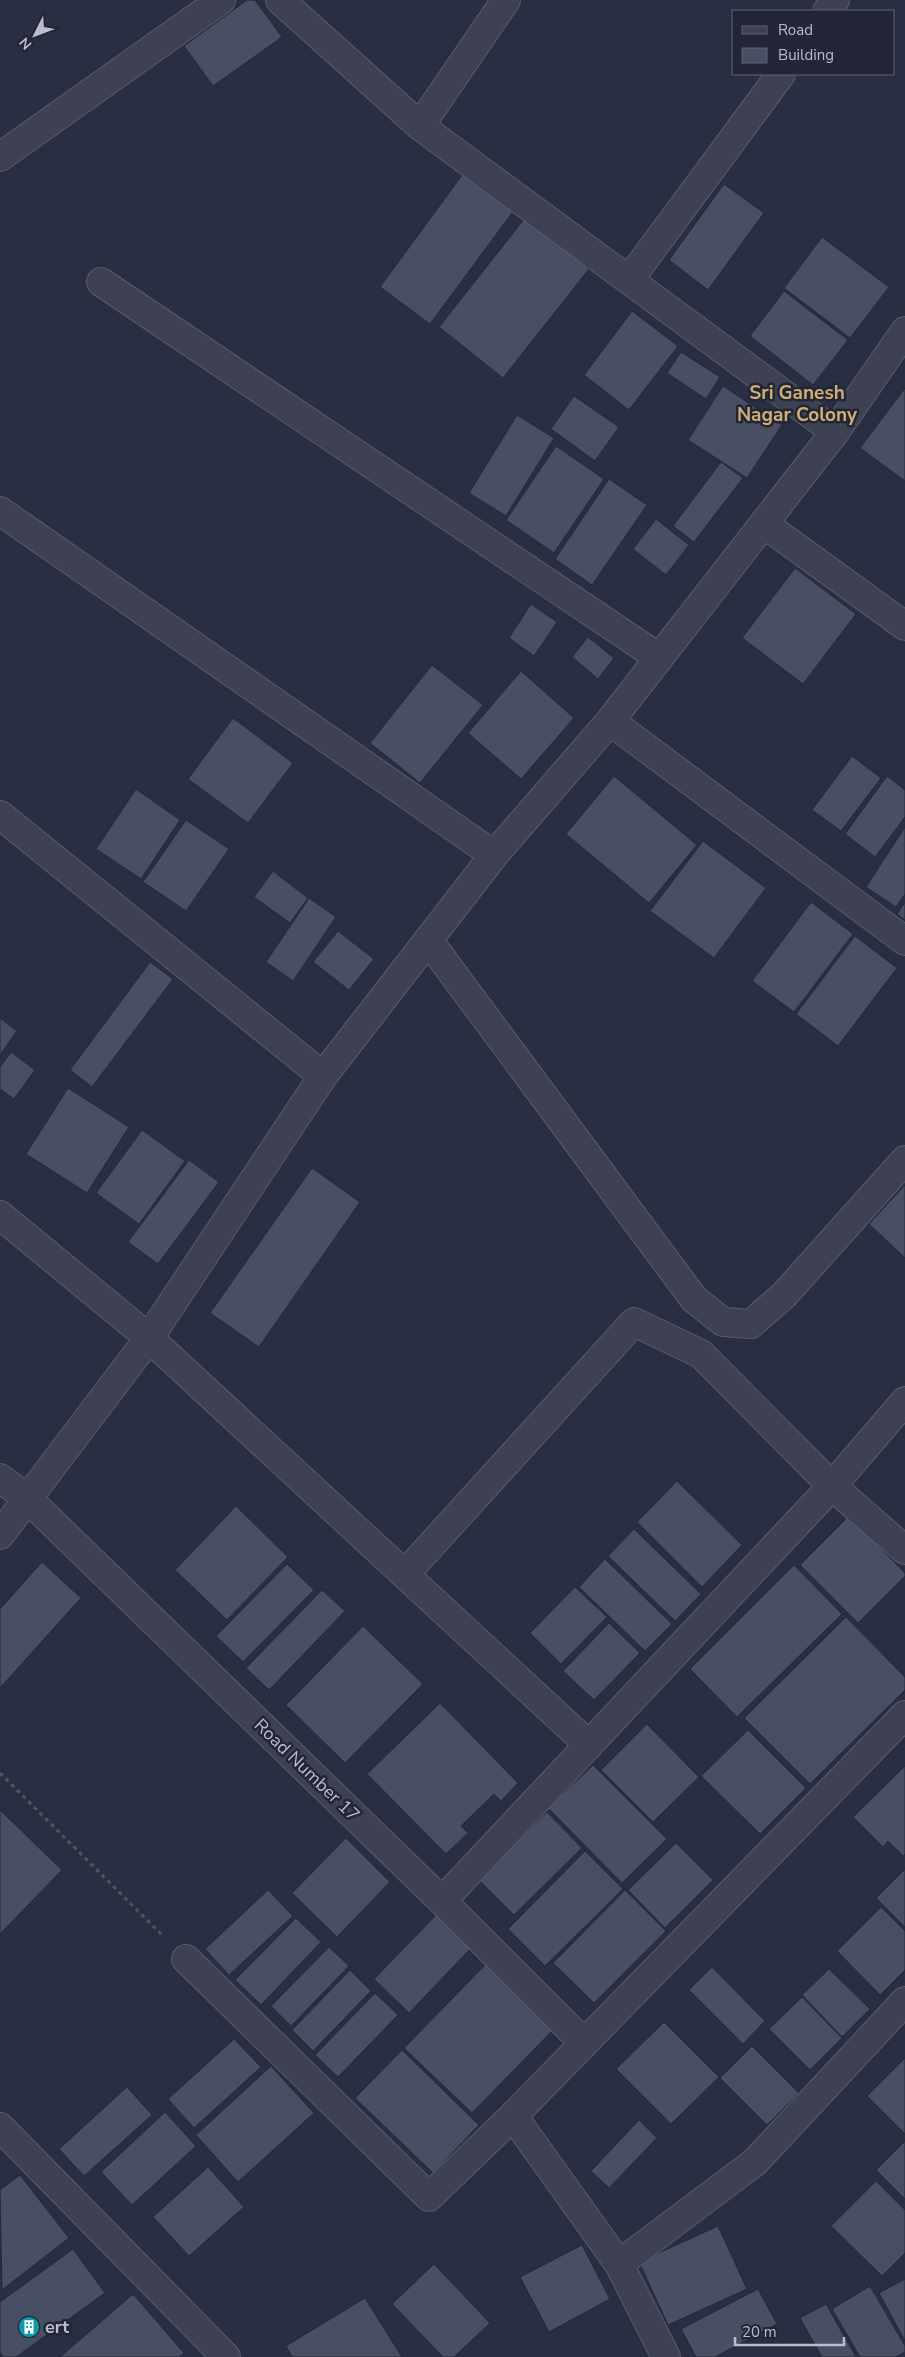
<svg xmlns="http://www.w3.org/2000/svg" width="905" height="2357" font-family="'Nunito Sans',sans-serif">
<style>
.building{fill:#484e63;stroke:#242839}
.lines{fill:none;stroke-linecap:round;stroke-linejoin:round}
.minor-casing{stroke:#585c6c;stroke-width:30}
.path{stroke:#49585f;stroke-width:3;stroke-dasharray:4 4;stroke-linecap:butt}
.minor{stroke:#3d4152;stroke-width:28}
.labels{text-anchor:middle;stroke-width:5;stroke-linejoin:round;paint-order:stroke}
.street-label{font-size:18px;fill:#babdcb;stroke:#222637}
.poi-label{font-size:18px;font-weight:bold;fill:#babdcb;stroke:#222637;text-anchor:start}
.neighbourhood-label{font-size:19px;font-weight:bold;fill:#d0af70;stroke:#222637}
</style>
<rect width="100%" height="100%" fill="#292e42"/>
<path class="building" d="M247,0H255L282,37L213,86L184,46Z
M465,171L515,209L430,324L380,287Z
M724,184L764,213L708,290L669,260Z
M525,218L589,269L503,378L439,327Z
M822,237L889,287L850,338L784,288Z
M784,291L848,340L813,385L750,336Z
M632,311L678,346L629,410L584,375Z
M681,352L720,377L706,399L667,373Z
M723,386L782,425L747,478L688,440Z
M905,388V481L860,448Z
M574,396L619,427L595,461L551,429Z
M517,415L554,438L506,516L469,493Z
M556,446L604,479L554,553L506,520Z
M721,462L743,478L694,542L673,526Z
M609,479L647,505L592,585L555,559Z
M656,519L689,545L666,575L633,549Z
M795,568L856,614L803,684L742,638Z
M531,604L557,622L534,656L509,638Z
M588,637L614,658L598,679L572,657Z
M432,665L483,705L420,783L370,743Z
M521,671L574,718L521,779L468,733Z
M233,718L293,763L248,823L188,779Z
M852,756L881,778L841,831L812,810Z
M614,776L697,845L649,903L566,834Z
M887,776L905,790V817L875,857L845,834Z
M136,789L180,820L141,879L96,849Z
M186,820L229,849L186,911L143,882Z
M905,827V894L896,907L866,887Z
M703,841L766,888L714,958L650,911Z
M273,871L308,898L290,923L254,897Z
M309,898L336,917L293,981L266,962Z
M811,902L853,934L794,1012L752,981Z
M905,902V920L897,914Z
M338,931L374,959L349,990L313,962Z
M855,936L897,968L838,1046L796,1014Z
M150,962L173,979L92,1087L70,1070Z
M0,1018L17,1031L0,1055Z
M11,1052L35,1070L14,1099L0,1089V1067Z
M68,1088L129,1127L87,1193L26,1154Z
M142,1130L185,1161L139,1224L96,1193Z
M189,1160L219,1182L158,1264L128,1242Z
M312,1168L360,1202L259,1347L210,1313Z
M905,1185V1258L869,1224Z
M677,1481L742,1545L702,1587L637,1522Z
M236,1506L288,1557L227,1620L175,1570Z
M849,1516L905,1573V1576L858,1623L800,1565Z
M634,1529L701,1594L675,1621L608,1556Z
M605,1559L672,1624L645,1651L579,1587Z
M42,1562L81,1598L0,1688V1609Z
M287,1564L314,1590L243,1662L216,1636Z
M794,1565L842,1614L737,1717L690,1669Z
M575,1587L607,1617L561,1664L530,1633Z
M322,1590L345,1611L269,1690L246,1668Z
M846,1617L905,1677V1690L810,1784L744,1718Z
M609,1623L640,1653L594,1700L563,1671Z
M363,1626L423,1684L345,1763L286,1705Z
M440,1703L518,1783L501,1801L494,1794L461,1826L468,1833L446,1854L367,1774Z
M647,1724L699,1777L653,1822L601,1770Z
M748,1730L806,1788L760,1834L701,1776Z
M593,1765L667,1839L622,1883L548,1808Z
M905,1766V1854L903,1856L888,1841L883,1847L853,1817Z
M0,1810L62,1870L0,1934Z
M547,1812L582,1848L514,1915L479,1880Z
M346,1838L390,1882L337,1937L292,1893Z
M676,1843L713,1880L665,1928L628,1890Z
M585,1851L623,1889L545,1966L508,1929Z
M905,1869V1927L876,1898Z
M268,1890L293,1916L229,1975L205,1949Z
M625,1890L666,1931L594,2003L553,1963Z
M881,1907L905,1931V1970L880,1995L837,1951Z
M439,1912L474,1945L409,2013L374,1979Z
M296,1918L321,1942L261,2005L235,1980Z
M329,1947L349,1966L291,2026L271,2006Z
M487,1963L554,2029L472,2113L404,2048Z
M712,1967L765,2021L743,2044L689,1990Z
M829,1969L870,2009L842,2037L802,1995Z
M350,1970L371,1991L313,2051L292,2030Z
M375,1993L398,2015L338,2077L315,2055Z
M802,1997L842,2038L810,2070L769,2029Z
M664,2022L719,2077L671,2124L616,2069Z
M234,2039L261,2067L194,2128L168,2099Z
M752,2046L799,2093L767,2125L720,2078Z
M402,2050L479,2125L433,2173L355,2098Z
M905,2058V2134L867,2096Z
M271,2066L314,2113L238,2182L196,2135Z
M127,2087L152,2115L84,2176L59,2149Z
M165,2112L196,2146L132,2205L101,2172Z
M639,2120L657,2138L609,2188L591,2171Z
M905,2141V2199L876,2170Z
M208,2167L244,2207L189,2256L153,2217Z
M20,2175L69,2238L2,2290L0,2190Z
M876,2181L905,2210V2253L882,2276L831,2226Z
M718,2226L747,2289L668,2325L639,2262Z
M582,2245L610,2299L549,2332L520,2277Z
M73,2249L105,2293L16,2357H3L0,2352V2302Z
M434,2264L490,2323L454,2357H443L392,2304Z
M905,2279V2341L879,2293Z
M870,2286L905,2346V2352L896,2357H860L832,2309Z
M758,2289L777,2324L715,2357H696L681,2329Z
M133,2294L184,2353L179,2357H60Z
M365,2298L402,2357H292L286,2346Z
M826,2304L856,2357H822L800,2318Z"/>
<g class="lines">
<g class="minor-casing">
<path id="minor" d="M280,0L420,126L835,432
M827,11L835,0
M420,126L506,0
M0,157L221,0
M629,280L781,74
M101,282L658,657
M0,511L494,855
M764,524L905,626
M610,721L905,941
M0,815L323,1076
M428,940L694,1299L723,1322L751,1324L784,1295L905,1160
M0,1215L149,1338L589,1745
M0,1478L28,1499L442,1901L583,2042
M0,1535L149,1338L323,1076L494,855L610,721L835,432L905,331
M405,1574L634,1322L701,1354L832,1486L905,1550
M442,1901L832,1486L905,1401
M186,1959L429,2197L513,2116L905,1715
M513,2116L619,2264L666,2357
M0,2127L226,2357
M619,2264L755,2162L905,2001"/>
</g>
<path class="path" d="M0,1773L164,1937"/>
<use href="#minor" class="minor"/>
</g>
<defs>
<g id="building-disc" transform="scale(1.125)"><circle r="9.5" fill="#0f9aa8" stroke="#222637"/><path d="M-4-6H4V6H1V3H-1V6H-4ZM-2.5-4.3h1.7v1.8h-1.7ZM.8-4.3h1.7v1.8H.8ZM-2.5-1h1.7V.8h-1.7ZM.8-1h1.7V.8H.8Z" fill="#fff"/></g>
</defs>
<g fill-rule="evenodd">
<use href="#building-disc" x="29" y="2327"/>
</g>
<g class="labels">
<g class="street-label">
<text transform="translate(307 1770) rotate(44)" y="6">Road Number 17</text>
</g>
<g class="poi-label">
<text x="45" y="2333">ert</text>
</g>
<g class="neighbourhood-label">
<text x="797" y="399">Sri Ganesh<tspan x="797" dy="22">Nagar Colony</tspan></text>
</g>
</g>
<rect x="732" y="10" width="162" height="65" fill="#222637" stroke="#5f6272"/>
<rect x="742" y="26" width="25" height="8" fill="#3d4152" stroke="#5f6272"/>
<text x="778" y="35" font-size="15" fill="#babdcb">Road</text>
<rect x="742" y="48" width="25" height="15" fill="#484e63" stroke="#5f6272"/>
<text x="778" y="60" font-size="15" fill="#babdcb">Building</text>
<g transform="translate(35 35) rotate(228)" stroke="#222637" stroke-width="4" paint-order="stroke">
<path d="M0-4L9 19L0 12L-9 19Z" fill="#babdcb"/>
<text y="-8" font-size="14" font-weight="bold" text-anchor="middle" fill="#babdcb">N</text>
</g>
<path d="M735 2337v8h109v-8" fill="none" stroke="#babdcb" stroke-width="2.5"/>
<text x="742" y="2337" font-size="15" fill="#babdcb" stroke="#222637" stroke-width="4" paint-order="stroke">20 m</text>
</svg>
